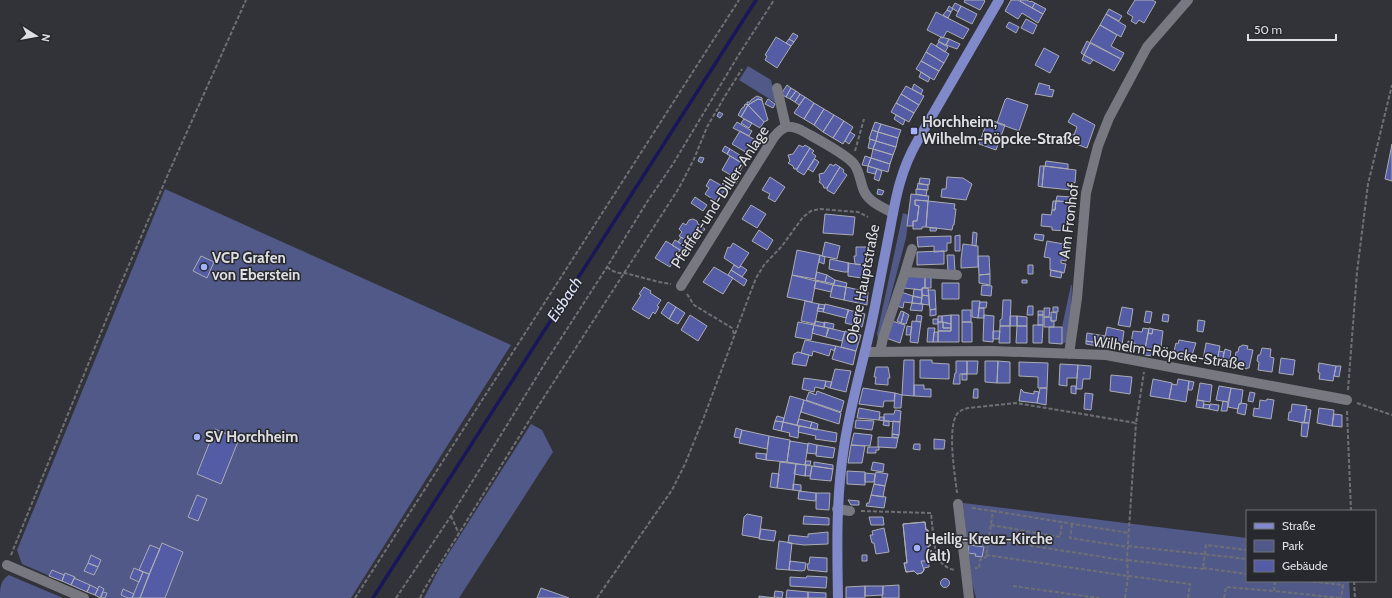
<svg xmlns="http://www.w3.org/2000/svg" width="1392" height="598" font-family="Cabin,sans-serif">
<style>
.green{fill:#515988}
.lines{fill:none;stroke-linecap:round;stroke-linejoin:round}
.stream{stroke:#19175a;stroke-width:3.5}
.building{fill:#535ca5;stroke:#abadb4}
.path{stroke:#6f7075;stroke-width:2;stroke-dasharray:4 2;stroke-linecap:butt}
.minor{stroke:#777880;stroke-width:10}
.major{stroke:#8089c9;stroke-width:10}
.poi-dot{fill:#a4b2fc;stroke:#28292f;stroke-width:1.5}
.labels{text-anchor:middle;stroke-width:3;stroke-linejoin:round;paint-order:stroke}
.poi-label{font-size:15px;font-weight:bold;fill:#dedfe3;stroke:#28292f;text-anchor:start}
.street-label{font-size:15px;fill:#dedfe3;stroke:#28292f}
.water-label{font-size:16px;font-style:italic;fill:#dde2f7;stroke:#28292f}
</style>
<rect width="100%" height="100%" fill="#323339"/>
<path class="green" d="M748,66L771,80L776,103L739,80Z
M165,189L511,345L351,598H101L22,564L17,550Z
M903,213L909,215L906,238L880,337L878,339L877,334Z
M1071,285H1072L1071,313L1066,342L1062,344V327Z
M531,424L542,430L553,452L459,598H424L440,567Z
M963,503L1247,538V581H1349L1350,598H976L971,579Z
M9,575L11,576L63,598H0C0,589 0,580 9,575Z"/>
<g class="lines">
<path class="stream" d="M373,598L756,0"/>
</g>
<path class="building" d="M965,0H984L985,1L980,10L964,2Z
M1011,0H1018L1043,14L1038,23L1022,13L1018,19L1005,11Z
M1021,0H1027L1030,2L1031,1L1035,3L1032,8L1020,1Z
M1135,0H1152L1156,2L1144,23L1139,20L1136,24L1131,21L1133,17L1127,13Z
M955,3L961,6L958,12L952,8Z
M1035,3L1046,9L1043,14L1032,8Z
M949,6L953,9L951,12L947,10Z
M961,6L977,14L972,24L956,16Z
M1109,9L1122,16L1119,21L1106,14Z
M947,10L951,12L948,18L943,15Z
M936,12L969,29L963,39L947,31L943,38L927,30Z
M1106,14L1126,26L1121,37L1100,25Z
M1026,19L1037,25L1033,34L1021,28Z
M1009,22L1019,27L1016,33L1006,27Z
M1100,25L1117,35L1111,46L1124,53L1121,59L1090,42Z
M793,33L798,36L794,42L789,39Z
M776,37L791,46L777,68L765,60L767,56L765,55Z
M941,37L949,39L946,45L938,41Z
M789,39L794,42L791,46L786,43Z
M949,39L960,44L957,49L946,45Z
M1087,41L1090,43L1084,55L1081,53Z
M939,42L948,47L945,52L936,46Z
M931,43L949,54L944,63L926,52Z
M1090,43L1121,59L1114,71L1084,55Z
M1044,48L1059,56L1050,73L1035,65Z
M926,52L944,63L939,71L921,61Z
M1084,55L1093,60L1090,64L1082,60Z
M921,61L939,71L934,80L916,69Z
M921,72L930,78L928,82L919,77Z
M1039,83L1050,86L1049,89L1054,90L1052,97L1036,94L1035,95Z
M914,84L923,90L921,94L912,89Z
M787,85L791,88L786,97L781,94Z
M906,86L924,96L919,105L901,94Z
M791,88L796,91L790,99L786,97Z
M796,91L800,94L795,102L790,99Z
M800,94L805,97L799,105L795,102Z
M901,94L919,105L914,113L896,103Z
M757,96L762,98V100L758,99L748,105L747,104V102H750L751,100Z
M805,97L814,103L804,119L794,113Z
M1007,98L1028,105L1019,131L997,123L1005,100Z
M758,99L762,100L768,120L764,122L748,105Z
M768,99L775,104L773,108L765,104Z
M814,103L824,109L814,125L804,119Z
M896,103L914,113L909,122L891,112Z
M745,104L748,105L741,117L738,115L742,108L744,107Z
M748,105L764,122L760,128L741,117Z
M824,109L834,115L823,132L814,125Z
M719,112L723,114L720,118L717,116Z
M1073,113L1095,125L1087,148L1070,142L1072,134L1074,135L1077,127L1068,122Z
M834,115L844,121L833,138L823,132Z
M896,115L905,120L903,125L894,119Z
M744,119L752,123L749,128L741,123Z
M988,119L1005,125L996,150L979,144Z
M844,121L853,127L843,144L833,138Z
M737,122L752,131L749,136L733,128Z
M875,122L881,124L878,132L872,130Z
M881,124L901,130L898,138L878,132Z
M872,130L878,132L876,141L869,139Z
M740,131L757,141L749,154L732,144Z
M850,132L855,135L849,144L845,141Z
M878,132L898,138L896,147L876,141Z
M870,139L876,141L873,149L868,148Z
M876,141L896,147L893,155L873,149Z
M1392,144V181L1385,179Z
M799,145L803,147L805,145L810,148L797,169H794L793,166L788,163L790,161L788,155L793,154Z
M725,146L730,149L727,154L722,151Z
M810,148L814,151L812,153L816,156L804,175L797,171V169Z
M730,149L743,157L740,162L727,154Z
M873,149L893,155L890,164L871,158Z
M730,156L744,164L736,178L722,170Z
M865,156L871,158L868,166L862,165Z
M700,157L704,158L702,163L698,161Z
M871,158L890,164L888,172L868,166Z
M815,159L819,162L813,172L808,169Z
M1046,161L1068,164V169L1045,166Z
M830,164L834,166L835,164L840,167L827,188H824L823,185L819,182L820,180L819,174L824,173Z
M868,166L877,169L875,174L867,172Z
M1040,166H1044L1042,187L1038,186Z
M1044,166L1076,170L1075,183L1072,182L1071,190L1042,187Z
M840,167L844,170L843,172L847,175L834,194L827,190V188Z
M877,169L882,171L879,181L874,179Z
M731,175L738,179L736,184L728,179Z
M770,177L785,187L775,202L768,198L770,194L762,190Z
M947,177L963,178L972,184L966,200L941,197L942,189H946Z
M920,178L930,179L929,185L919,184Z
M710,179L726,188L717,202L705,194L709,188L706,186Z
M918,183L928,185V190L917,189Z
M878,189L884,191L882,195L877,194Z
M916,189L927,190L926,196L916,194Z
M911,194L929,196L928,201L915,200V205L919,206L917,221H913V226H907Z
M1057,196L1072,197L1071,202L1056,201Z
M695,197L707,205L703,211L691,203Z
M915,200L928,201L926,227H922V229H913V221H917L919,206L915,205Z
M928,201L955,204L954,209H956L954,225H953L952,230L926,227Z
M1053,201H1056L1055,210H1052Z
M1056,201L1071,202L1070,215H1068L1066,231L1052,230V227L1041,226L1042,214L1051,215L1052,210H1055Z
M751,205L766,214L757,228L742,219Z
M825,214L855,217L853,235L823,233Z
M1068,215H1070L1069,231H1066Z
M693,219L697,221L698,224L705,229L694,245L679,236L682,232L679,229L683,223L686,225L689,220Z
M930,228H937L936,231H930Z
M759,230L773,240L767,250L752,241Z
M973,232L977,233L976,246L972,245Z
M1035,234L1044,235L1043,241L1034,239Z
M960,235V251H955V236Z
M951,236V243H947V251L934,252V246L918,247L917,237Z
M681,237L691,243L688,248L678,242Z
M675,240L688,248L685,253L672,245Z
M666,241L680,250L670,267L655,258Z
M1047,241L1069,245L1066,261L1061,260V263L1066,264L1064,273L1050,270V258L1044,257Z
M825,242L840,246L837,259L822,256Z
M733,243L749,253L739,268L724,258L728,247L730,248Z
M963,244L978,246V267L961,268V259Z
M856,247H869V265L855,264L854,256H856Z
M797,250L820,255L815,279L792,275Z
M944,251V264L917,265V252Z
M820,255L825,257L824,264L819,262Z
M947,255H954L955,271H948Z
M201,256L214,262L207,278L193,271Z
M978,256H989L990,274L979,275Z
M830,259L849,263L848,272H844L829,269Z
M848,263L869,266L868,279L848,276Z
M734,265L739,268L741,266L747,270L742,277L731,270Z
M1028,265H1033V274H1028Z
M714,267L733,278L723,294L703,282Z
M731,270L747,280L744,286L728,275Z
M1051,270L1062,272L1061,278L1050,276Z
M817,272L827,275L825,282L815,280Z
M990,274V285L979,283V275Z
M792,275L816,281L812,302L787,297Z
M827,275L835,280L834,284L825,282Z
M908,276L925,277V288H922V290L904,288Z
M925,277H931V288H925Z
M835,280L847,283L846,287L833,285Z
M1022,280H1027V283H1022Z
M816,281L833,285L831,292L814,288Z
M942,283H959V299H942Z
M833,285L846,287L844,300L830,297Z
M982,285L992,286L991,296L981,295Z
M644,287L651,291L650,293L661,300L657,306L659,307L655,314L653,312L649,319L632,309L641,295L639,294Z
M846,287L868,292L867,305L844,300Z
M922,288H928L929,296L922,295Z
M914,289L922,290V298L913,296Z
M928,290H935L936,309L930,310Z
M901,292L913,296L912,303L904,302L903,308L897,306Z
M922,295L929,296V305L921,304Z
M913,296L922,298L921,304L912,303Z
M1003,300H1011L1010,326H1000V320L1002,319Z
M805,301L819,304L815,324L801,321Z
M972,301H980L978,318L972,317Z
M668,302L676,307L669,319L661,313Z
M980,302H987L986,308H979Z
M912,303L923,304L922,311L910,310Z
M819,304L825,305L824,309L818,308Z
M825,304L849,310L846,318L823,312Z
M1028,306H1033V315H1027Z
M676,307L685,313L678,324L669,319Z
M1053,307H1058V312H1053Z
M1122,307L1133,309L1130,327L1118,325Z
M818,308L824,309L823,312L817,311Z
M979,308H984V318H978Z
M1044,308H1050L1049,317H1044Z
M936,309V315L930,316V310Z
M848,310L865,314L862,327L845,323Z
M962,310H971V322H962Z
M901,311L904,312L901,323L897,321Z
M1038,311H1043V315H1038Z
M1146,311L1152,312L1150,323L1144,322Z
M904,312L909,315L906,324L901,323Z
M1051,312L1057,313L1056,321H1051Z
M1163,314L1169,315L1168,322L1162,321Z
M690,315L707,326L698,341L681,330Z
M917,315L922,316L921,322L916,321Z
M951,315V324L942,322V316Z
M951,315H959V342H938V331H951Z
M984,315L994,316L993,342L983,341Z
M1038,315H1043V325H1038Z
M938,316H942V322H938Z
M1010,316H1017V326H1010Z
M1017,316L1027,317V326H1017Z
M1044,317H1051V321H1054V327H1044Z
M933,319H938V324H933Z
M1198,320L1205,321L1203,332L1197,331Z
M815,321L825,323L824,327L814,325Z
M892,321L905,325L900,343L886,338Z
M912,321L921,322L918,343L910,342Z
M798,322L814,325L811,340L795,337Z
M824,322L834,324L833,329L824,327Z
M938,322H943V328H951V331H938Z
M943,322L951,324V328H943Z
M962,322H972V342H962Z
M814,325L828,328L826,337L812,333Z
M1033,325H1043L1042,343H1033Z
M907,326L912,327L910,335H906Z
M1000,326H1010V343H999Z
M1017,326H1027V343H1016Z
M1049,327H1062V344L1049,343Z
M1107,327L1124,331L1122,345L1104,342Z
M829,328L845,332L842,341L826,337Z
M928,328H935L933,342H927Z
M1143,328L1149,329L1145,349L1135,348V343H1131L1133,331L1142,332Z
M1149,328L1153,329L1152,334L1148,333Z
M1153,329L1163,331L1161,347L1156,346L1155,351L1145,349L1148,333L1152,334Z
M845,331L861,335L856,351L841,347Z
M993,331H1000L999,339H993Z
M934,332H938V342H933Z
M1087,333L1105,336L1104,342L1100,341L1099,343L1086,341Z
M805,340L836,346L834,351L831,349L829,356L813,351L812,356L801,353Z
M1179,340L1196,343L1191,358L1176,356L1177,352L1174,351L1176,343L1178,344Z
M1086,341L1099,343L1100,341L1104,342L1103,347L1086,344Z
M1128,341L1134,343L1132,353L1126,351Z
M1104,342L1110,343L1109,348L1103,347Z
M1206,343L1220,346L1217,362L1203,360Z
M1243,345L1248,346L1247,349L1253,350L1249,368H1247V369L1234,365L1236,352H1238L1239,347Z
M836,346L856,351L853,365L832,359Z
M1262,348L1271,349L1270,357L1274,358L1272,372L1258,370L1259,362L1257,361L1258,355H1260Z
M1145,349L1155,351L1154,356L1144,355Z
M1225,349L1231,351L1229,364L1222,363Z
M1219,351L1224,352L1222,363L1217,362Z
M798,352L809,355L806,366L792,364L794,354Z
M1281,358L1295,360L1293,375L1279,373Z
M904,360H914V396L902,395Z
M920,360H932V363L949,364V379L920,378Z
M956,361H967V374H960V384H953L955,373H956Z
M967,361H978L977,374H967Z
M985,361H998L997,383L985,382Z
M998,361L1010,362V383H997Z
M1019,362L1048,363L1047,388H1038V377L1019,376Z
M1319,363L1336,366L1333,381L1319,379L1320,373L1318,372Z
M1060,364L1078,365L1077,378H1067V386L1059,385Z
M1078,365L1091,366L1090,379H1083L1082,389H1076Z
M1336,366H1341L1339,377L1334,376Z
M876,367H888L890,378H888V385L875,384L876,377H874Z
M835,369L851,371L846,392L830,388Z
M962,374H967V380H962Z
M1111,375L1132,377L1130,394L1110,391Z
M804,378L826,381L824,389L815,387L814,392L802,389Z
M1153,379L1172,383L1169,399L1150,396Z
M1178,379L1189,381L1186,402L1169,399L1172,384L1177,385Z
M826,381L832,382L830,388L825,386Z
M1189,381L1194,382L1192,390H1188Z
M1200,383L1212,385L1210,402L1197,400Z
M914,385H924V389H931V397L914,396Z
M1071,386H1076V394L1071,393Z
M1219,386L1231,388L1228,402L1216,400Z
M863,388L895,393L894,401H884L883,407L859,404Z
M1040,388H1047L1046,405L1037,403Z
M1231,388L1243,390L1241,404H1239L1238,409L1228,407Z
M974,389H978V398H973Z
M1021,389L1023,391V392L1034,394V391L1039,392L1037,403L1019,401Z
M817,391L844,401L841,412L806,400L809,392L816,395Z
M1250,392L1255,393L1253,402L1248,401Z
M895,393L902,395L901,408H894Z
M1085,393L1093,394L1091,410L1084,409Z
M790,396L804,400L797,425L783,422Z
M1267,399L1274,400L1271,419L1253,416L1254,408L1259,409L1260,400L1266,401Z
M804,400L841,413L839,424L801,412Z
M1197,400L1204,401L1203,408L1196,407Z
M1223,401L1228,402L1227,411H1221Z
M1241,403L1247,404L1245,415L1237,413L1239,404Z
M1204,404L1210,405L1209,409L1203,408Z
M1210,404L1219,405L1218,411L1209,409Z
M1292,404L1307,406L1304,423L1288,420L1289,412H1291Z
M859,408L880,412L879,420L857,418Z
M1319,408L1334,410L1332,426L1317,423Z
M1306,409L1311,410L1309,423H1304Z
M895,410L901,411L900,422L884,421V414H894Z
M1334,414L1342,415V427L1332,426Z
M777,416L784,418L783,422L775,421Z
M880,417H884V421L879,420Z
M799,419L812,422L810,428L797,425Z
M856,420L874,421L872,430L855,428Z
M775,421L783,422L781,431L773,429Z
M884,421H889V426L883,425Z
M893,421L900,422L899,435L892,434Z
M783,422L799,426L798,438L789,436L790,433L781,431Z
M812,422L818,424L817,430L810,428Z
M1302,422L1309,423L1307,437L1301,436Z
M799,426L837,433L836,442L815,439L816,436L798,432Z
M736,428L742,430L740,438L734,437Z
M215,429L239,439L221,484L197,474Z
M742,430L769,436L767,449L739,443Z
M854,433L872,435L870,446L851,445Z
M892,434L899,435L898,438L892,437Z
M769,436L790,440L787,462L766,460Z
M878,437L898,438L896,448L878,447Z
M934,439L945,440L944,449H934Z
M790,441L808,444L805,465L787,462Z
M808,443L817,445L816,454L807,453Z
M914,444H920V450L913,449Z
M817,445L835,448L833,458L816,456Z
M851,445L865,446L862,463H848Z
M868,447H879V450H876V453H867Z
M756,453L766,454V460L756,458Z
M806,461H811L810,465H805Z
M780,462L796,464L793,490L777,488Z
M814,462L833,465V469L814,466Z
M873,462L884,464L883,472L871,470Z
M796,464L806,465L805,476L794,474Z
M806,465L812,466L810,476H805Z
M812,466L833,469L831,481L810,479Z
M847,471L865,472V485L847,484Z
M876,472L888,474L885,486L874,484Z
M772,473L779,474L777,488L770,487Z
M865,473L875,474L874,482H865Z
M793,484L801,485V491L793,490Z
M874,484L885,486L883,497L871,495Z
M799,491L816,493V499L815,501L798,499Z
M816,493H830L829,510L816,509Z
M197,495L207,499L198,521L188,517Z
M871,495L886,497L884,508L866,506L867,503H869Z
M848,500L859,501V505H851Z
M747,514L762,517L759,538L742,535L744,517Z
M804,516L829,518V525L803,524Z
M869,517H883L884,525H871Z
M925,522L926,530H928V532H926L927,537H929V539H927L928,544H930V546H928L929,551L931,550V553H929L930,561H921L924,570L922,573L917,574L914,571L906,572L904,563H907L903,524Z
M925,522L926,530H928V532H926L927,537H929V539H927L928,544H930V546H928L929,551L931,550V553H929V567L924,568V570L922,573L917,574L914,571L906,572L904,563H907L903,524Z
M884,528L889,552L876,554L874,543H872L870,535H873L872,531Z
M761,529L776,531L774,541L759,539Z
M828,532V544L804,545L788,543L789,535L808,537V534Z
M779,541L792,543L789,570L776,569Z
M162,543L183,552L165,598H140Z
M150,545L160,549L149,574L139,570Z
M969,545L984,547L982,557L975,556L976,554L968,553Z
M91,555L101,560L98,567L88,563Z
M862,555H867V561H862Z
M810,557L827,558V572L808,570L807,564H809Z
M790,561L806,563L805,570L802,571L789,570Z
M88,563L98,567L94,575L84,571Z
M134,568L143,572L139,582L130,578Z
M52,570L64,575L62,581L49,576Z
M143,572L149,574L140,598H132Z
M65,573L75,577L71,585L62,581Z
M807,576L827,577L826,588L790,586V577L806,578Z
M74,578L90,585L87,592L71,585Z
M940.5 583a4.5 4.5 0 1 1 9 0a4.5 4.5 0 1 1-9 0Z
M90,585L98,589L95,595L87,592Z
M899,585V598H882L883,586Z
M99,586L104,589L100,598L95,595Z
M865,586V598H846V587Z
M865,586H883V595L865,596Z
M541,588L569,598H537Z
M123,589L134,594L132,598H128L121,595Z
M787,590L808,592V598H786Z
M775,591L783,592L782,598L774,597Z
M103,592L107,593L105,598H101Z
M808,592L826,593V598H808Z
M759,596L775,598H759Z"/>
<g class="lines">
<path class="path" d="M855,151L864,119
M607,267C612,271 618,274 625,273L659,282L671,284
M687,294L694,305L732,328L734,334
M1348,390L1357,272L1368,184L1392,85
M1357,403L1392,415
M1347,411L1351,511
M957,493C955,475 947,429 957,414C960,410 964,409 968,408L1016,403L1136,423L1144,372
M972,508L993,511L986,557L980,560L979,568H975
M861,511L931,513C932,522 934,551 938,558C941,564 948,569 955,570
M993,511L1129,533
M451,516L459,534
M1072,524L1070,538L1128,547
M991,525L1060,537L1062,522
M989,539L1128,561
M1128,546L1247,559
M11,555L119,288L169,172L246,0
M986,555L1128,576L1190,584L1188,598
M1128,560L1203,569L1206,545L1247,550
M1203,568L1247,574
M1275,581L1274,591L1340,598
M1307,581L1343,585L1341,598
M1354,581L1355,598
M1013,586L1099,598
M355,598L739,0
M396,598L451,516L547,360L607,267L647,202L673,164L738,56L774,0
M420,598L425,588L537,408L679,188L694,159L707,127L725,96L742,69
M597,598L672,490L685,464L704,417L751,291L756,278L764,265L782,246L803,217L811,211L820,209L858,212L868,217
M1125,598L1128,576L1127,559L1136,423
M1224,598L1226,587L1274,591"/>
<path class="minor" d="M777,88L786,127
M905,272L912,249
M681,286L774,137C783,126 788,124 801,130C815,138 845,153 854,164C860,172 860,182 864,191C869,202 882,207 893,213
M865,352L992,351L1106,355L1347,400
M880,352L883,338L905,272L957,275
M1069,354L1077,298L1086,193L1098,146L1109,118L1147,47L1188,0
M958,504L969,598
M837,509L850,511
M7,565L84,598"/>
<path class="major" d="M838,598C837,548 836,497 844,447C851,400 866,353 875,306C880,280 885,254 890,229C896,196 901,169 918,140L999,0"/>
</g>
<g class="poi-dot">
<rect x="910" y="127" width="8" height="8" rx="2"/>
<circle cx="204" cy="267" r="4"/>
<circle cx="197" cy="437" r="4"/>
<circle cx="917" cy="548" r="4"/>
</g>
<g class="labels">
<g class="poi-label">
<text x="922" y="127">Horchheim,<tspan x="922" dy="17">Wilhelm-Röpcke-Straße</tspan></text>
<text x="212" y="263">VCP Grafen<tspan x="212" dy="17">von Eberstein</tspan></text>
<text x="205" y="442">SV Horchheim</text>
<text x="925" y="544">Heilig-Kreuz-Kirche<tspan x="925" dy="17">(alt)</tspan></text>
</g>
<g class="street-label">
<text transform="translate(720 197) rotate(-57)" y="5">Pfeiffer-und-Diller-Anlage</text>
<text transform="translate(1069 221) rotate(-83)" y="5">Am Fronhof</text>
<text transform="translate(863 284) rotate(-79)" y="5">Obere Hauptstraße</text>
<text transform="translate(1169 353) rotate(9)" y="5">Wilhelm-Röpcke-Straße</text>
</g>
<g class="water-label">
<text transform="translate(564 299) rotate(-57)" y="6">Eisbach</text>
</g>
</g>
<rect x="1246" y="510" width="130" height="72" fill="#28292f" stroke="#717277"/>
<rect x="1254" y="523" width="20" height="6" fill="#8089c9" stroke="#717277"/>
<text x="1282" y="530" font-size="12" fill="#dedfe3">Straße</text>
<rect x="1254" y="540" width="20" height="12" fill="#515988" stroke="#717277"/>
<text x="1282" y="550" font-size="12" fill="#dedfe3">Park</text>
<rect x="1254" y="560" width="20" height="12" fill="#535ca5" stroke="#717277"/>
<text x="1282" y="570" font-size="12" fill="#dedfe3">Gebäude</text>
<g transform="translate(36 36) rotate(101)" stroke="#28292f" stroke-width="3" paint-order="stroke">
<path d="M0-3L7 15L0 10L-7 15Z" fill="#dedfe3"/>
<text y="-6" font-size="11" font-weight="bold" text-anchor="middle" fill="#dedfe3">N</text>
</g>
<path d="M1248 34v6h88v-6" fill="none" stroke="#dedfe3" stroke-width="2"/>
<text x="1254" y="34" font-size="12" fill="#dedfe3" stroke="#28292f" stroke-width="3" paint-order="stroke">50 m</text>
</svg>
